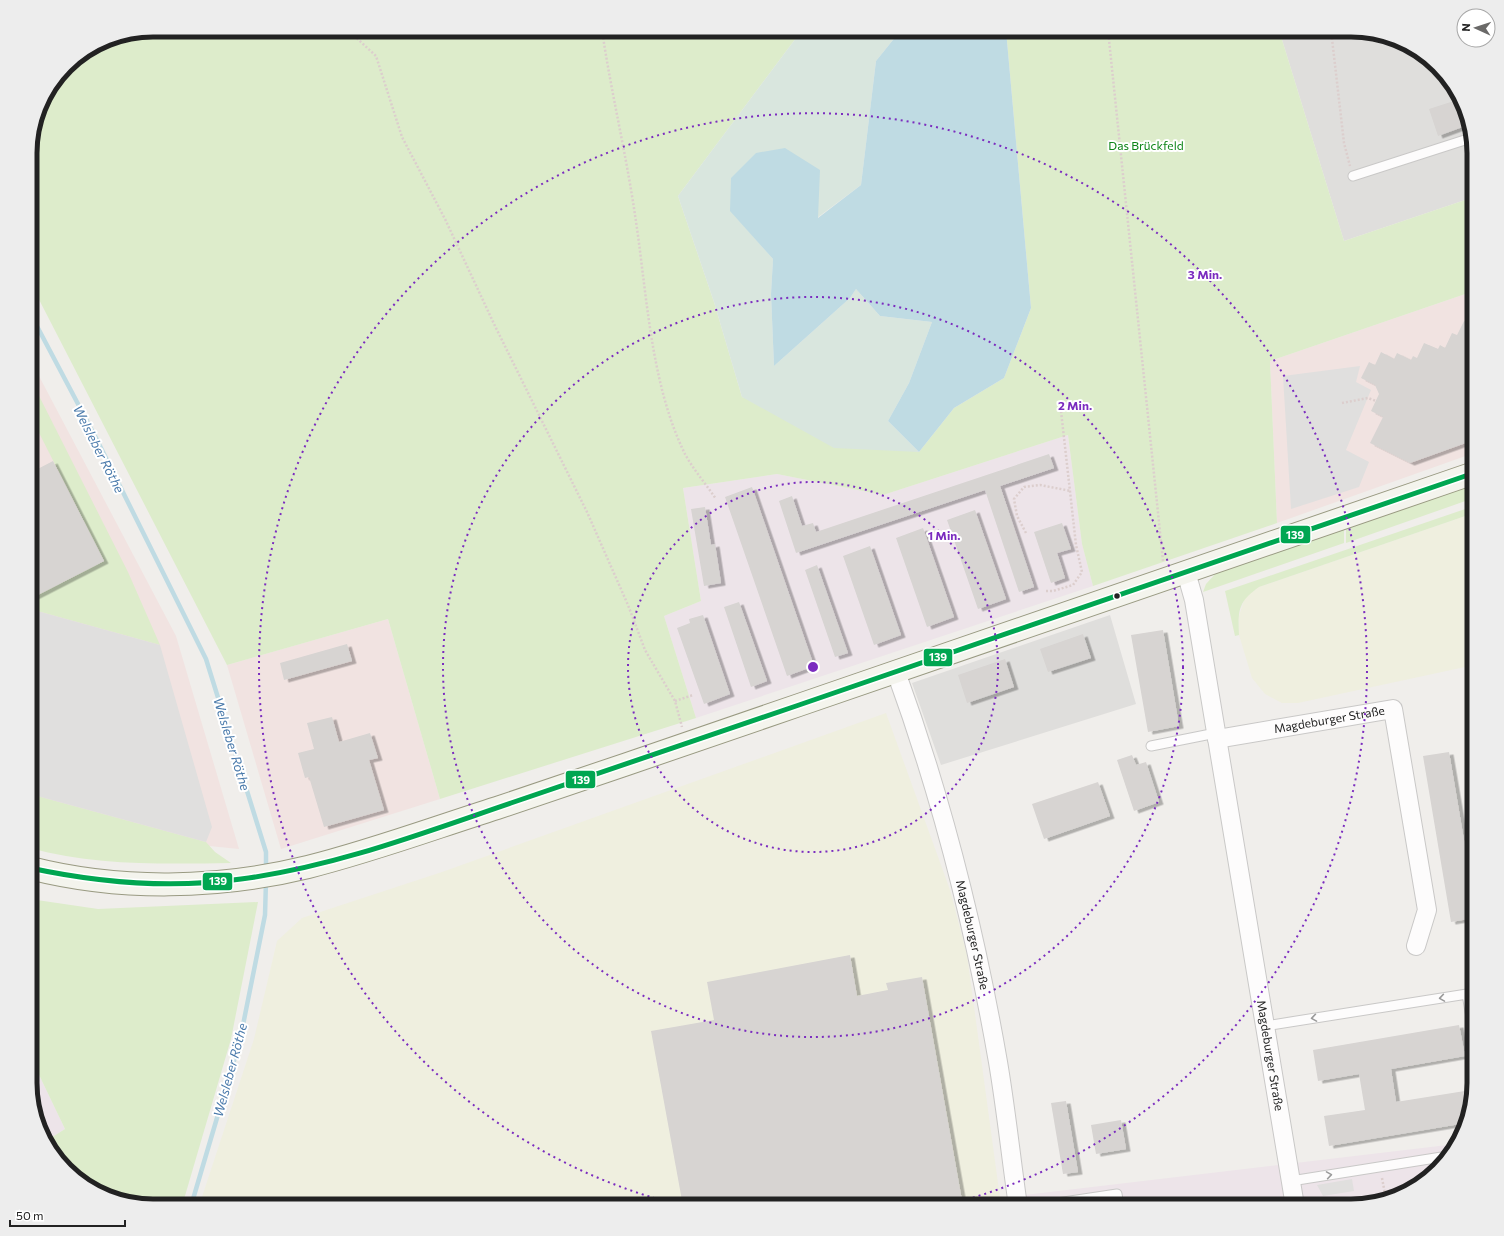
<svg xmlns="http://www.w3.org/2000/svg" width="1504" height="1236" font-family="Commissioner,sans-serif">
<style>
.residential{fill:#dfdedc}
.commercial{fill:#f1e3e1}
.industrial{fill:#ede4e9}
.farmland{fill:#efefdf}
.grass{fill:#ddeccb}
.wetland{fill:#d9e6de}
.parking{fill:#e0dfde}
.water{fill:#bfdbe3}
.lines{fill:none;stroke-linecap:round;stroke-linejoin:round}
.stream{stroke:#bfdbe3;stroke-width:4.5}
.building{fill:#d7d4d2;filter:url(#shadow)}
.lane-casing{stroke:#c9c8c7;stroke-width:11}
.street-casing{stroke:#c9c8c7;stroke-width:20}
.secondary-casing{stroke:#999a82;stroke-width:24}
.path{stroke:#dccecd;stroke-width:2.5;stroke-dasharray:2 2;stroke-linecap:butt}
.lane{stroke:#fdfcfc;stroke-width:9}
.street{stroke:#fdfcfc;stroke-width:18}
.secondary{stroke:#f4f4ed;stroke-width:22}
.bus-1-casing{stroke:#fff;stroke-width:8}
.bus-1{stroke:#00a651;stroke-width:5}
.oneway{stroke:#9a9a9a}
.ring{fill:none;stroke:#7b2cbf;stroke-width:2;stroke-dasharray:2 4}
.bus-dot{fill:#222;stroke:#fff;stroke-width:1.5}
.labels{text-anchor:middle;stroke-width:4;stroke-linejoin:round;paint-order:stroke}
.park-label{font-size:12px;fill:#0c8416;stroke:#fff}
.street-label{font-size:12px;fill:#222;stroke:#fff}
.water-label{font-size:13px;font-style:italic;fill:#4a7aab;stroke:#fff}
.rim{fill:none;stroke:#222;stroke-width:5}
.centre{fill:#7b2cbf;stroke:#fff;stroke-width:2}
.ring-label{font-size:12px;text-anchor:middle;font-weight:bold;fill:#7b2cbf;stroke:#fff;stroke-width:4;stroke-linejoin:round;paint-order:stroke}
.line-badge{stroke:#fff;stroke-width:1.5}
.badge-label{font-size:11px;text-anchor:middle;font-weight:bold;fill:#fff}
</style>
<defs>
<filter id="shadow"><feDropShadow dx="4.5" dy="2.5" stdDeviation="0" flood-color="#0004"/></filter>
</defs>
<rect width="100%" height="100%" fill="#f0eeeb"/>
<path class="residential" d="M1279,30H1351L1398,39L1432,61L1465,106L1474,153V197L1344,241Z
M1110,615L1136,704L941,765L912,683Z"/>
<path class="commercial" d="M1474,291V453L1277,523L1270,361Z
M30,359L176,636L239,849L30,828Z
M388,619L440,799L281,849L227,665Z"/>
<path class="industrial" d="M1068,435L1082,544L1093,586L696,718L664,616L701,601L683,488L777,474L883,495Z
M30,1056L65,1129L46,1141L43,1137L30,1091Z
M1456,1144L1443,1164L1398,1197L1351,1206H999L1000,1198Z"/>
<path class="farmland" d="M1474,513V716L1465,667L1298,703H1282L1265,694L1252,678L1239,635V616L1245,597L1259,587Z
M886,713L950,890L967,955L1000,1198L999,1206H199L254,1039L277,941L302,918L442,872Z"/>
<path class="grass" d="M153,30H802L678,196L714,302L742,397L919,452L954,408L1004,378L1031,308L1006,30H1279L1344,241L1474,197V291L1270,361L1277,523L1093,586L1082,544L1068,435L883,495L777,474L683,488L701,601L664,616L696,718L440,799L388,619L227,665L30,282V145L43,99L72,61L106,39Z
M30,378L128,572L160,645L30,609V599L104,561L30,415Z
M1474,482V498L1346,543V529L1349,526Z
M1474,506V513L1259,587C1238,602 1238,610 1239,635L1235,636L1225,591Z
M1340,528L1344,530V543L1203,592L1206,584L1217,572Z
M30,794L206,842L215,852L231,863C164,864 95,866 30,848Z
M30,899L98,909L258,902L231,1039L182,1206C144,1206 102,1202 72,1175C62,1167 54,1152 46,1141L65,1129L30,1056Z"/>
<path class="wetland" d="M802,30H901L876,61L861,185L817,218L730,210L773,259L771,294L774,366L850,298L856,289L880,316L932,322L909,383L888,421L919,452L834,448L742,397L714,302L678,196Z"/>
<path class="parking" d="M1360,366L1356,382L1371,390L1346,450L1369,462L1359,487L1291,509L1283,376Z
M30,609L160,645L212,827L206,842L30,794Z
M1352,1179L1354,1191L1323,1196L1317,1185Z"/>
<path class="water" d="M901,30H1006L1031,308L1004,378L954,408L919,452L888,421L909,383L932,322L880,316L856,289L850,298L774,366L771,294L773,259L730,211L731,178L756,153L785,148L820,170L818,218L861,185L876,61Z"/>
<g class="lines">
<path class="stream" d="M30,313L96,438L206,659L266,852V870
M191,1206L240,1040L265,915L266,881"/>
</g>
<path class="building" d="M1460,99L1465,106L1468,125L1438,136L1429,109Z
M1464,321L1474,326V440L1410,463L1370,443L1383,417L1371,411L1379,394L1375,385L1361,378L1369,362L1375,365L1381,352L1394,359L1397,353L1411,360L1413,356L1417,358L1424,343L1438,349L1440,345L1445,348L1452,333L1457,335Z
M1049,454L1054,468L1000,486L1034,587L1019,592L985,490L796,553L779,501L792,496L802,526L813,523L816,532Z
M53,461L104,561L30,599V473Z
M752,487L814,666L787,676L725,497Z
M705,507L711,545L715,544L721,583L704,586L691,509Z
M975,510L1006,599L978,609L947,520Z
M1062,523L1071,549L1057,553L1065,578L1051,583L1034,532Z
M923,528L954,617L927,627L896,538Z
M870,546L901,635L874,645L843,556Z
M817,565L848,653L835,657L805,570Z
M739,602L767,681L751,687L724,607Z
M703,615L730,694L704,704L677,628L690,623L689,619Z
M1163,630L1179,726L1148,732L1131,635Z
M1083,634L1091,658L1048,672L1040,649Z
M347,644L352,661L284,680L280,663Z
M1005,659L1014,687L967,703L958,675Z
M332,717L339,742L370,733L378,758L369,760L384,810L324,827L309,777L305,778L298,753L314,749L307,723Z
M1449,752L1474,899V918L1451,922L1423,756Z
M1132,755L1136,765L1146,762L1159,802L1134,811L1117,760Z
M1098,782L1110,816L1044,839L1032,804Z
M850,955L857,996L888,990L886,983L922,977L963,1206H683L651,1031L714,1020L707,982Z
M1459,1025L1465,1056L1391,1069L1396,1102L1471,1090L1472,1095L1466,1123L1329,1146L1324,1116L1365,1110L1359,1074L1318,1081L1313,1050Z
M1066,1101L1078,1172L1063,1174L1051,1103Z
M1121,1120L1126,1149L1096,1154L1091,1125Z"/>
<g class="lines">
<g class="lane-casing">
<path id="lane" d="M1353,176L1471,138
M1151,746L1216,733
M1265,1026L1467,994L1474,1035
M1291,1181L1448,1156
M1037,1206L1117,1194L1119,1206"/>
</g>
<g class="street-casing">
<g id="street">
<path id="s1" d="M1186,572L1194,600L1295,1206"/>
<path id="s2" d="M896,672C942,798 975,930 998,1062C1006,1109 1011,1158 1018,1206"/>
<path id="s3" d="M1217,739L1393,709L1427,910L1416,946"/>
</g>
</g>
<g class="secondary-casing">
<path id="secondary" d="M30,868C120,891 218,889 308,867C372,851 434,828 497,808C598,774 698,740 799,705C1024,628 1249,551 1474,473"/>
</g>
<path class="path" d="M348,30L376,56L402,137L445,219L495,326L587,512L628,605L645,650L675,701L682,727
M602,30C611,92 626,153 635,215C647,292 650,383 685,454C693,469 706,484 716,499
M1108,30L1163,561
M1331,30L1344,143L1350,166
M1342,403L1368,398L1376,401
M1026,533L1017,516L1014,499L1024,487L1040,485L1071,491
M1046,591H1053L1073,585L1082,572L1076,545L1060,402
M675,701L693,695
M1382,1178L1386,1199"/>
<use href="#lane" class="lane"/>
<use href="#street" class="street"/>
<use href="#secondary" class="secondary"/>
<g class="bus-1-casing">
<path id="bus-1" d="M30,868C100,883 170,889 241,879C334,867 423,833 511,803C607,771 703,738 799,705C1024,628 1249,551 1474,473"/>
</g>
<use href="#bus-1" class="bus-1"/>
</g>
<defs><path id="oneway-chevron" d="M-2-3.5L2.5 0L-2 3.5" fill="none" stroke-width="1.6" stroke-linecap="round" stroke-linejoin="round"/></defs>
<g class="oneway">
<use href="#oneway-chevron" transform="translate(1442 998) rotate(171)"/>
<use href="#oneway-chevron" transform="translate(1314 1018) rotate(171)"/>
<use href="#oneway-chevron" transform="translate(1329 1175) rotate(-9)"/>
</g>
<g class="ring">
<circle cx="813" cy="667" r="185"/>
<circle cx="813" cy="667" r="370"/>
<path d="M684 1206A554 554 0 1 1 942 1206"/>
</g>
<circle class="bus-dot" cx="1117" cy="596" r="3.5"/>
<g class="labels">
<g class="park-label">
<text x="1146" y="150">Das Brückfeld</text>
</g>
<g class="street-label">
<text dy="4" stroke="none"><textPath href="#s3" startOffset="114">Magdeburger Straße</textPath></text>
<text dy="4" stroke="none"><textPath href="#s2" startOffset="274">Magdeburger Straße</textPath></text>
<text dy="4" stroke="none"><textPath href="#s1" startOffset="491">Magdeburger Straße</textPath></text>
</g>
<g class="water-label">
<text transform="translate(99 449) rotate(63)" y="5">Welsleber Röthe</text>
<text transform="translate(232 744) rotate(73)" y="5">Welsleber Röthe</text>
<text transform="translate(230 1070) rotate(-75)" y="5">Welsleber Röthe</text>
</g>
</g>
<path d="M0 0H1504V1236H0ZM153 37H1351A116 116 0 0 1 1467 153V1083A116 116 0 0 1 1351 1199H153A116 116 0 0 1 37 1083V153A116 116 0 0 1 153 37Z" fill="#ededed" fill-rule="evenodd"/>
<path class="rim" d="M153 37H1351A116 116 0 0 1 1467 153V1083A116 116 0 0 1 1351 1199H153A116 116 0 0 1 37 1083V153A116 116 0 0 1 153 37Z"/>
<circle cx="813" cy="667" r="6" class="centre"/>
<g class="ring-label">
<text x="1205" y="279">3 Min.</text>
<text x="1075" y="410">2 Min.</text>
<text x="944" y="540">1 Min.</text>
</g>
<g class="line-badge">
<rect x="1280" y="525" width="31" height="19" rx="4" fill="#00a651"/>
<rect x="923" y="648" width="30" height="19" rx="4" fill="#00a651"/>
<rect x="565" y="770" width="31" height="19" rx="4" fill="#00a651"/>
<rect x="202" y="872" width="31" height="19" rx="4" fill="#00a651"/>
</g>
<g class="badge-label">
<text x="1295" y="539">139</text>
<text x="938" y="661">139</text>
<text x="581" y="784">139</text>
<text x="218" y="885">139</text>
</g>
<g transform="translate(1476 28) rotate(273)"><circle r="19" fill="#ffffff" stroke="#a7a7a7"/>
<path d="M0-3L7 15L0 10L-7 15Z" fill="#6a6968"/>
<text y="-6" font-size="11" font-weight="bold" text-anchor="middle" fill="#222222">N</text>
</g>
<path d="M10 1220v6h115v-6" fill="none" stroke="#222222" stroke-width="2"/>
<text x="16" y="1220" font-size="12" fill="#222222" stroke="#ffffff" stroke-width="3" paint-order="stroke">50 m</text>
</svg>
